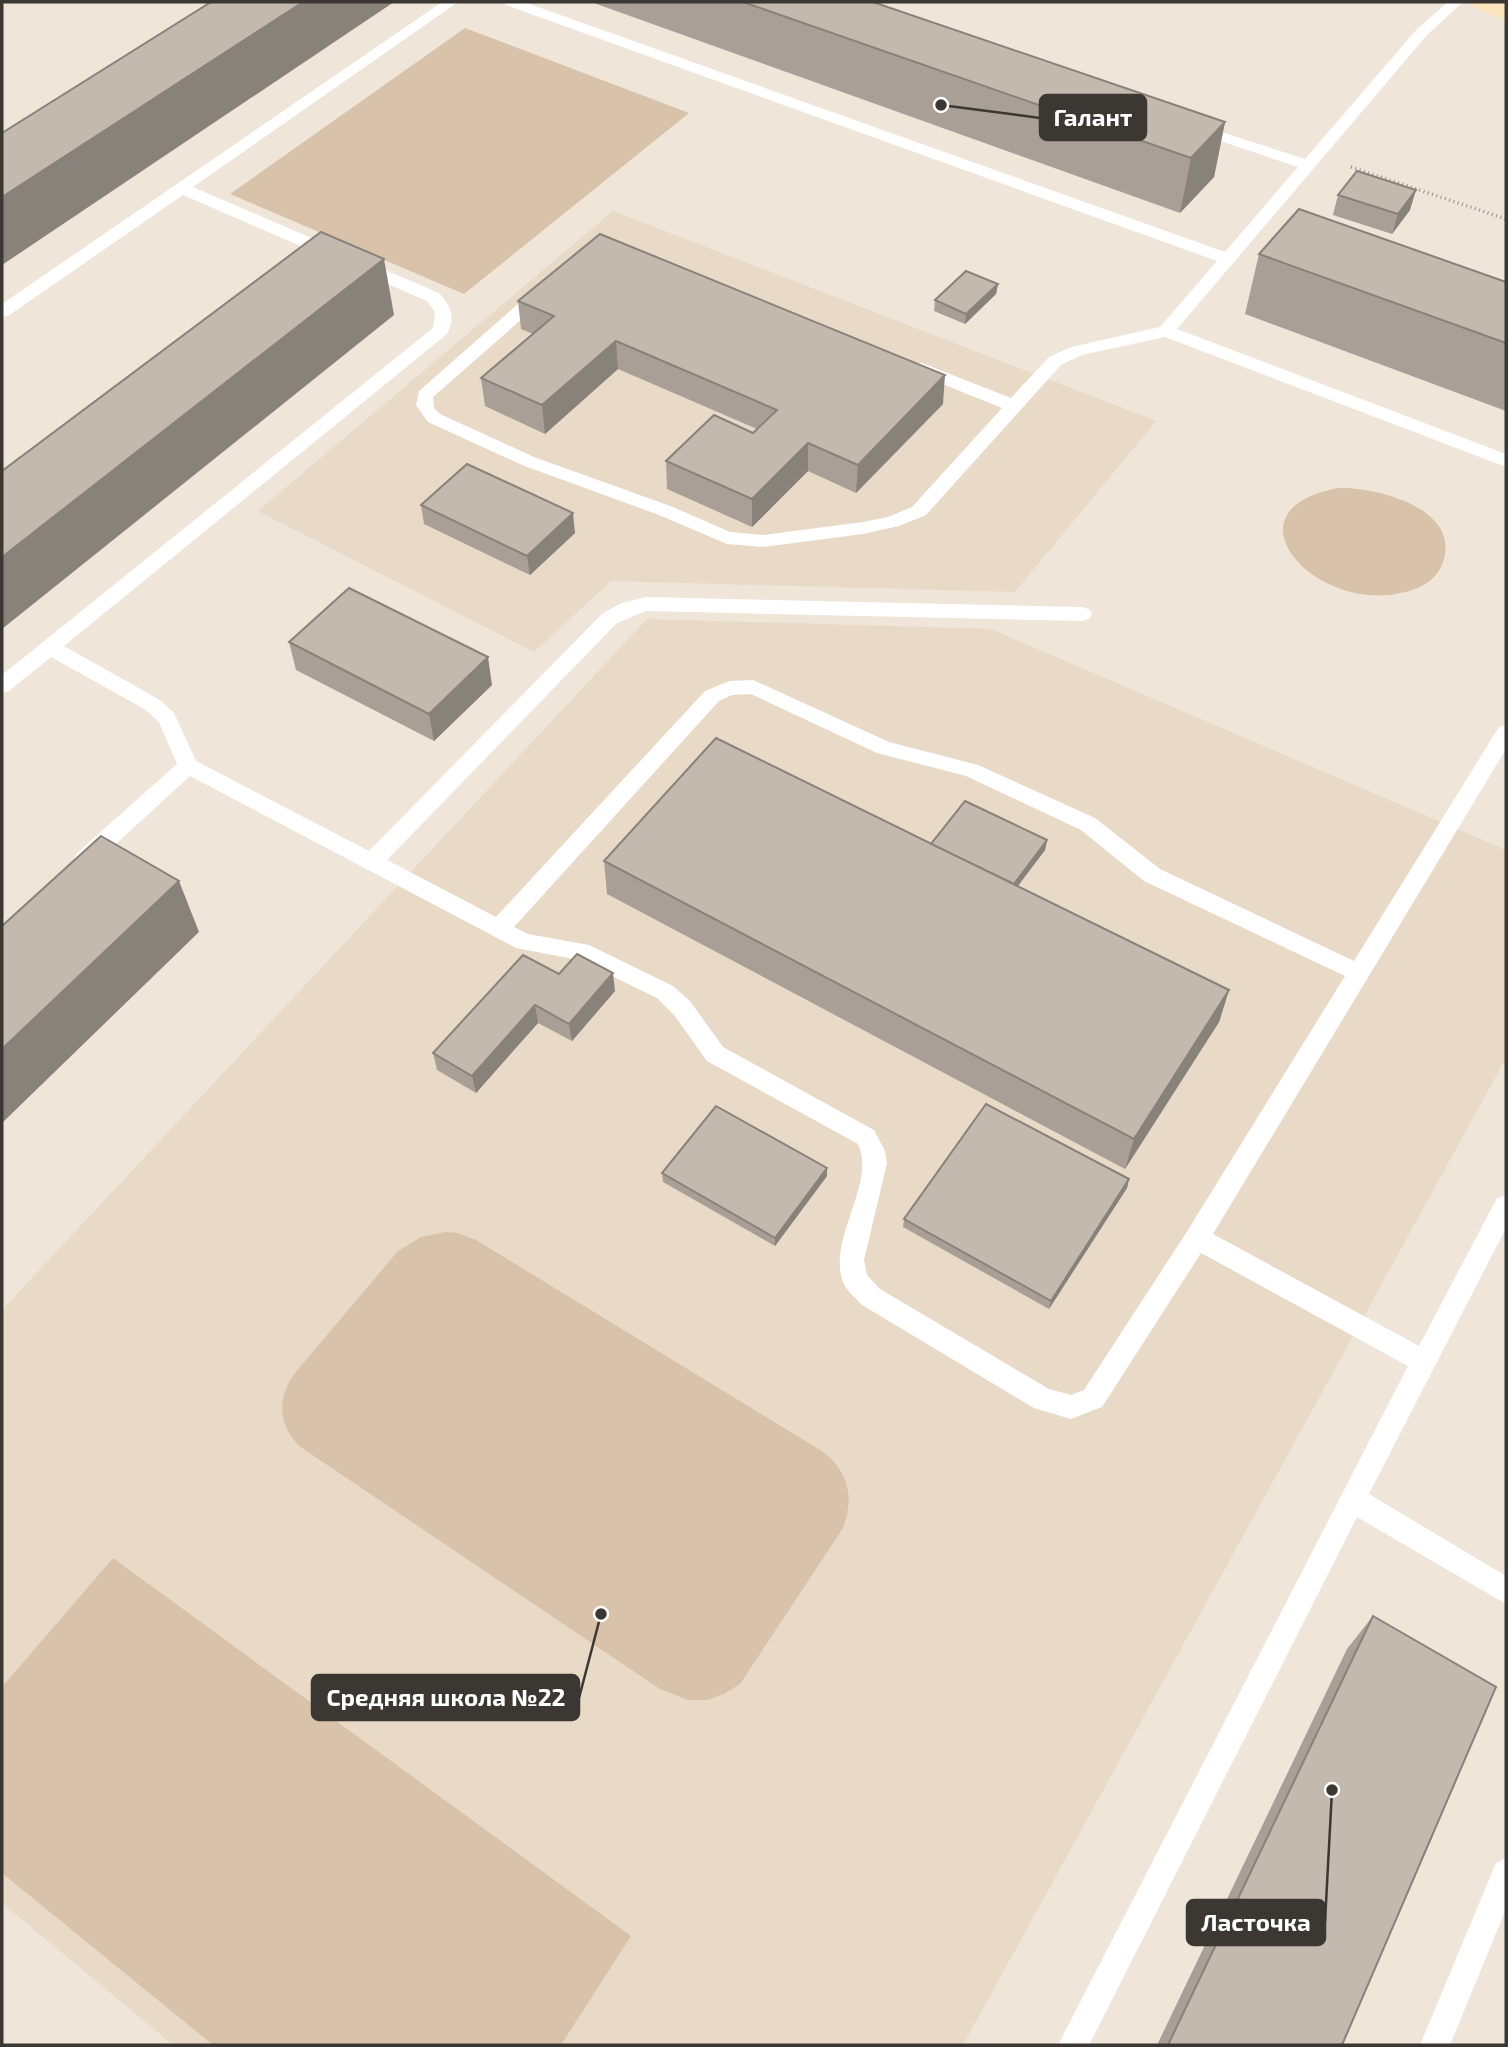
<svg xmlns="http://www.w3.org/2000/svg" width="1508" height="2047" font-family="'Exo 2',sans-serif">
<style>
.built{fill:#e9d9c7}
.green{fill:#d8c2aa}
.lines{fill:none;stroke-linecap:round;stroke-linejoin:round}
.path{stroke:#968f87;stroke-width:3.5;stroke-dasharray:1 3.5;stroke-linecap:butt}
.service{fill:#fff;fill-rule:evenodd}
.secondary{fill:#ffe5be;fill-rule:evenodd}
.wall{fill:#a99f96}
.shaded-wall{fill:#89827a}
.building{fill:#c4b9ae;stroke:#89827a;stroke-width:2}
.leader{fill:none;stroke:#3b3733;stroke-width:2.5}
.callout-dot{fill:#3b3733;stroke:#fff;stroke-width:2.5}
.callout{fill:#3b3733;stroke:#3b3733;stroke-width:2.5}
.callout-label{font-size:24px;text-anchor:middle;font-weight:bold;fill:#fff}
</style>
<rect width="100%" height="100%" fill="#efe5d9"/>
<path class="built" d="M613,211L1156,421L1015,592L611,581L534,652L258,511Z
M647,619L991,629L1506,850V1058L963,2045H173L2,1903V1310Z"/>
<path class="green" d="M465,28L689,113L464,294L230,194Z
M1339,488C1375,487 1458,507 1444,559C1439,578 1423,588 1405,592C1316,616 1219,509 1339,488Z
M445,1232L458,1233L476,1240L820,1450C848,1468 855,1498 843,1528L740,1684L724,1694L707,1700H688L660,1689L302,1448C278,1428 276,1398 295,1373L398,1251L421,1237Z
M113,1558L631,1936L561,2045H213L2,1873V1687Z"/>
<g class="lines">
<path class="path" d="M1351,167L1506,219"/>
<path class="service" d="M442,2H458L193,187L439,293C451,306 456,317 447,334L64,646L160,700L174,713L196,761L369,851L603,613L622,603L646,597L1082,607L1089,609L1092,614L1089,619L1082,621L646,611L617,623L387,860L496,917L705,691L729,681L753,680L889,742L978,765L1095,818L1160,869L1354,961L1499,727L1506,725V749L1213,1234L1419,1346L1497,1198L1506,1195V1228L1369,1494L1506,1576V1604L1357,1517L1089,2045H1058L1408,1366L1201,1253L1102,1407L1071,1419L1034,1408L862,1305C856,1298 848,1292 844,1284C825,1242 877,1184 858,1144L707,1061L674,1015L657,998L579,960L516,948L190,776L93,865L85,867L77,865L74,859L77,853L177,764L159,722L146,710L51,657L9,691L2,693V675L433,328L435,312L427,301L183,195L8,316L2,317V304ZM751,694L877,753L966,776L1081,830L1144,881L1345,976L1188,1230L1084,1390L1071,1395L1049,1389L880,1289L867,1275L864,1260L887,1163L885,1151L874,1130L723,1047L690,1001L673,986L589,945L528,934L514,927L719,701L732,695Z
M504,2H524L1225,252L1298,167L1187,130L1184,127L1187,124H1197L1305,159L1417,29L1448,2H1463L1427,35L1177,329L1506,454V467L1165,337L1082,355L1061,365L926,515L899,526L863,534L763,547L727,544L659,515L522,465L428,422L416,405L419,391L535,289H547L549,293L547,297L433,397L434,408L440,414L534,457L673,507L730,532L763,535L863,522L888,517L912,507L1002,408L910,371L907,367L910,363H922L1011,398L1049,357L1071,347L1160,327L1217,261L506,5Z
M1506,1858V1909L1450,2045H1420L1496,1863Z"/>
<path class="secondary" d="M1470,2L1506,4V20L1473,7Z"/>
</g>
<path class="wall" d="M591,2H873L1225,122L1214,177L1180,213Z
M1338,195L1410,210L1392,234L1333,215Z
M1259,254L1506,282V411L1245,314Z
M998,284L996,294L965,324L934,311L935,300Z
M518,301L943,404L856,493L808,471L752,527L667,489L666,461L753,433L757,429L618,369L545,434L485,406L481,378L533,334L521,329Z
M421,505L575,533L530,575L424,524Z
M289,642L492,685L434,741L296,670Z
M1047,840L1045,850L1018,886L1229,990L1219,1022L1125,1169L607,894L604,861L931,844Z
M559,974L615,991L572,1041L538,1023L476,1093L437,1070L433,1053Z
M827,1168V1176L775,1246L663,1182L662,1173Z
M1129,1179L1127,1188L1049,1309L903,1227L904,1219Z
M1373,1616L1342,2045H1157L1347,1649Z"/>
<path class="shaded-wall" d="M303,2H394L2,265V197Z
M1225,122L1214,177L1180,213L1191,158Z
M1416,190L1410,210L1392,234L1398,214Z
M384,259L394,315L2,629V557Z
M998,284L996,294L965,324L966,314Z
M616,341L618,369L545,434L542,405Z
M945,375L943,404L856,493L858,465Z
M808,443V471L752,527V499Z
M573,513L575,533L530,575L527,556Z
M488,657L492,685L434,741L429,714Z
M1047,840L1045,850L998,912L1000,903Z
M179,881L199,932L2,1123V1049Z
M613,973L615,991L572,1041L569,1024Z
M1229,990L1219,1022L1125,1169L1134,1139Z
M535,1005L538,1023L476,1093L472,1076Z
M827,1168V1176L775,1246V1238Z
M1129,1179L1127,1188L1049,1309L1051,1301Z"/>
<path class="building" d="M211,2H303L2,197V133Z
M743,2H873L1225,122L1191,158Z
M1357,171L1416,190L1398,214L1338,195Z
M1299,209L1506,282V343L1259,254Z
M321,232L384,259L2,557V471Z
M600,234L945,375L858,465L808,443L752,499L666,461L714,415L753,433L777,410L616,341L542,405L481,378L554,316L518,301Z
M966,271L998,284L966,314L935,300Z
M467,464L573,513L527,556L421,505Z
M349,588L488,657L429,714L289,642Z
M716,738L1229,990L1134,1139L604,861Z
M965,801L1047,840L1014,884L931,844Z
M101,836L179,881L2,1049V926Z
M577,954L613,973L569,1024L535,1005L472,1076L433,1053L523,955L559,974Z
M986,1104L1129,1179L1051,1301L904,1219Z
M716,1106L827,1168L775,1238L662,1173Z
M1373,1616L1496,1687L1342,2045H1168Z"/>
<path class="leader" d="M941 105L1040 118M601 1614L579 1698M1332 1790L1325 1922"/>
<g class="callout-dot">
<circle cx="941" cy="105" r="7"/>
<circle cx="601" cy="1614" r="7"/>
<circle cx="1332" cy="1790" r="7"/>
</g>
<g class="callout">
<rect x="1040" y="95" width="106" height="45" rx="7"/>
<rect x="312" y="1675" width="267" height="45" rx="7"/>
<rect x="1187" y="1900" width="138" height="45" rx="7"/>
</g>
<g class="callout-label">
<text x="1093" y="126">Галант</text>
<text x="446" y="1706">Средняя школа №22</text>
<text x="1256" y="1931">Ласточка</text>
</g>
<rect width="1508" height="2047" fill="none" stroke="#3b3733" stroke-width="7"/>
</svg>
